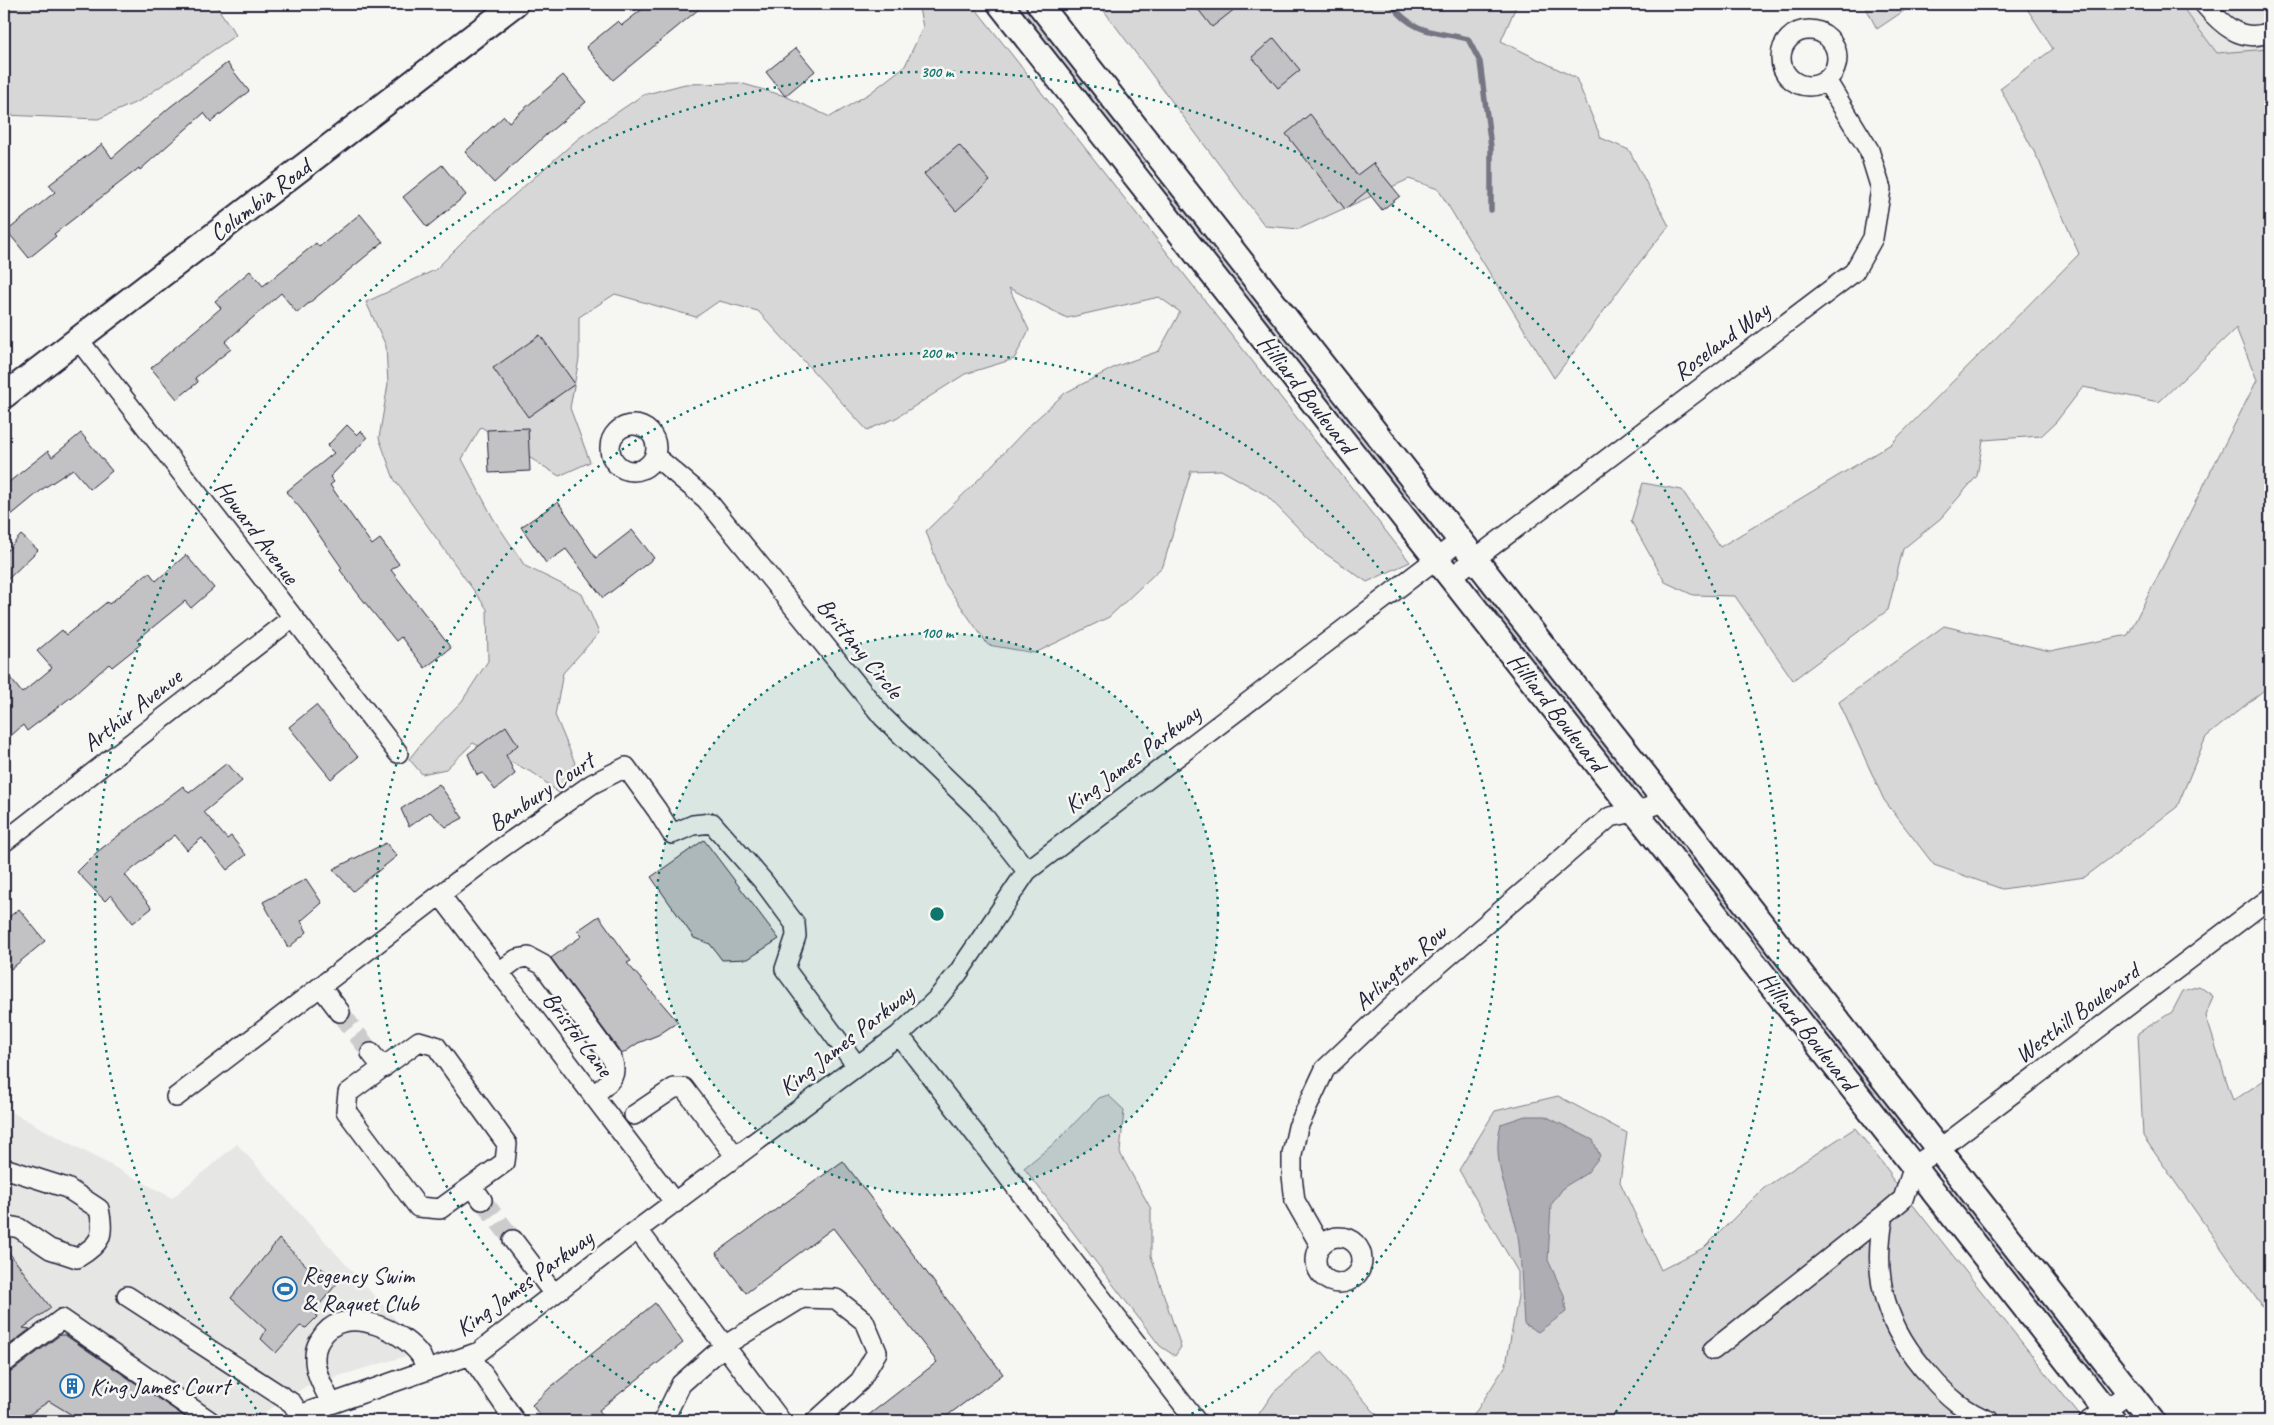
<svg xmlns="http://www.w3.org/2000/svg" width="2274" height="1425" font-family="Caveat,sans-serif">
<style>
.built{fill:#e6e6e4}
.green{fill:#d7d7d7;stroke:#7c7c89}
.water{fill:#adadb3;stroke:#757583}
.lines{fill:none;stroke-linecap:round;stroke-linejoin:round}
.stream{stroke:#757583;stroke-width:5.5}
.building{fill:#c2c2c4;stroke:#22223b}
.minor-tunnel{stroke:#cccccd;stroke-width:19;stroke-dasharray:19 9;stroke-linecap:butt}
.minor-casing{stroke:#22223b;stroke-width:22}
.major-casing{stroke:#22223b;stroke-width:28}
.minor{stroke:#f6f6f2;stroke-width:19}
.major{stroke:#f6f6f2;stroke-width:24}
.ring{fill:none;stroke:#0f766e;stroke-width:2.5;stroke-dasharray:2.5 5}
.labels{text-anchor:middle;stroke-width:5;stroke-linejoin:round;paint-order:stroke}
.street-label{font-size:24px;fill:#22223b;stroke:#f6f6f2}
.poi-label{font-size:24px;fill:#22223b;stroke:#f6f6f2;text-anchor:start}
.centre{fill:#0f766e;stroke:#f6f6f2;stroke-width:2.5}
.ring-label{font-size:15px;text-anchor:middle;font-weight:bold;fill:#0f766e;stroke:#f6f6f2;stroke-width:5;stroke-linejoin:round;paint-order:stroke}
</style>
<rect width="100%" height="100%" fill="#f6f6f2"/>
<filter id="ink" filterUnits="userSpaceOnUse"><feTurbulence type="fractalNoise" baseFrequency=".02" numOctaves="2"/><feDisplacementMap in="SourceGraphic" scale="10" xChannelSelector="R" yChannelSelector="G"/><feConvolveMatrix kernelMatrix="1 2 1 2 8 2 1 2 1" color-interpolation-filters="sRGB"/></filter>
<g filter="url(#ink)">
<path class="built" d="M2180,4H2270V49L2217,53Z
M4,1108L172,1198L237,1144L400,1324L427,1350L308,1385L251,1421H4Z"/>
<path class="green" d="M4,4H215L236,35L139,101L98,119L4,115Z
M918,4H972L1410,562L1367,582L1320,550L1266,495L1221,470L1191,471L1163,566L1109,617L1035,653L988,645L944,582L926,531L977,481L1030,425L1065,393L1117,366L1159,351L1180,312L1159,297L1067,318L1009,288L1029,330L1014,359L965,374L896,418L867,430L758,311L719,301L696,317L615,294L579,317V359L570,408L590,462L559,476L481,427L462,459L493,518L525,566L582,594L599,633L563,673L555,715L575,763L560,794L535,774L473,743L446,769L422,774L409,759L425,739L462,701L488,661L487,609L394,479L379,438L388,384L386,346L366,302L435,270L479,226L579,138L643,95L685,84L740,83L785,96L830,117L870,93L905,66L923,27Z
M1013,4H1028L1147,158L1145,162L1138,163Z
M1099,4H1517L1501,41L1576,78L1601,138L1629,150L1669,226C1628,274 1593,328 1554,378L1438,189L1409,179L1299,229L1265,226Z
M1864,4H1914L1877,29Z
M2024,4H2180L2217,53L2270,49V692L2264,690L2206,737L2177,807L2085,877L2002,889L1934,865L1884,800L1839,702L1944,626L2050,651L2128,635L2257,380L2236,328L2159,402L2083,387L2056,422L2041,436L1983,440L1977,476L1941,518L1903,549L1888,610L1793,680L1735,596L1693,595L1665,582L1631,521L1643,483L1682,490L1720,547L1891,444L2079,254L2039,161L2000,88L2053,49Z
M1165,181L1434,525L1432,528L1428,529L1159,189L1160,184Z
M1482,586L1635,780L1633,787L1631,788L1477,593L1479,588Z
M1672,830L1675,831L1912,1133L1910,1138L1906,1139L1668,834Z
M2199,986L2213,996L2206,1016L2233,1101L2270,1076V1318L2143,1136L2138,1033L2172,1012L2183,991Z
M1108,1095L1124,1110L1120,1153L1151,1209V1256L1181,1347L1175,1356L1160,1346L1024,1168L1056,1142L1099,1098Z
M1558,1096L1627,1133L1620,1182L1661,1270L1705,1247L1764,1188L1855,1128L1890,1173V1176L2084,1421H1470L1506,1365L1518,1296V1272L1459,1170L1495,1111Z
M1948,1188L1961,1194L2090,1359L2097,1373V1379L2095,1381L1944,1190Z
M1322,1351L1382,1421H1254L1274,1392Z"/>
<path class="water" d="M1525,1116H1545L1593,1140L1600,1156L1587,1173L1564,1187L1551,1205L1548,1260L1564,1295L1566,1312L1538,1332L1524,1324C1522,1297 1522,1270 1519,1244C1515,1203 1489,1167 1501,1124Z"/>
<g class="lines">
<path class="stream" d="M1391,4C1414,34 1433,31 1468,39L1480,62L1491,147V210"/>
</g>
<path class="building" d="M649,4H705L613,80L586,47L618,21L622,25Z
M1194,4H1241L1212,27Z
M1274,38L1300,70L1278,88L1252,57Z
M796,48L815,71L785,96L766,72Z
M227,63L249,91L211,122L204,113L140,170L139,168L54,234L56,236L29,258L7,231L55,192L49,185L102,144L112,158L170,107Z
M563,75L586,102L547,134L494,183L465,152L504,116L509,122Z
M1310,114L1357,175L1373,163L1400,196L1382,210L1367,191L1345,209L1286,134Z
M959,145L990,181L956,211L924,174Z
M442,165L466,195L427,227L403,197Z
M360,214L383,242L297,313L281,293L225,342L231,349L195,378L198,382L177,399L151,368L221,308L215,301L250,271L263,286L316,243L319,247Z
M540,335L575,384L528,417L493,368Z
M347,425L357,435L361,431L367,438L330,477L334,482L330,485L372,545L380,539L399,564L391,570L451,648L425,668L401,637L396,641L359,595L340,570L342,568L301,509L286,492L334,453L327,446Z
M528,428L530,471L489,473L487,430Z
M81,433L112,471L90,489L73,469L44,488L4,521V486L48,451L52,457Z
M558,502L596,558L632,530L654,558L603,598L566,549L546,563L521,527Z
M21,535L38,550L4,583V554Z
M186,555L214,588L191,608L185,601L137,640L141,644L112,667L109,664L75,694L27,731L23,725L4,742V670L22,693L52,668L37,651L62,630L66,635L107,602L109,604L149,572L156,581Z
M316,705L358,757L331,779L289,727Z
M506,726L518,745L506,755L515,774L495,790L483,773L477,775L468,754Z
M227,763L242,781L204,812L227,839L231,836L246,855L227,870L202,838L187,850L175,835L125,875L152,908L133,923L111,895L105,901L77,872L97,852L183,786L189,793Z
M439,784L463,818L446,827L430,812L409,827L401,809Z
M704,840L779,939L748,959L722,960L710,944L694,938L651,877Z
M386,843L397,856L353,891L333,869Z
M306,879L322,903L301,921L307,932L288,948L263,902Z
M19,909L45,941L11,969L4,960V921Z
M599,916L631,961L627,963L678,1022L658,1035L638,1043L622,1054L551,958L582,936L577,931Z
M843,1161L1003,1374L940,1421H861L937,1362L833,1228L746,1293L716,1253Z
M279,1239L313,1272L318,1266L339,1281L315,1310L317,1317L306,1328L300,1326L276,1353L261,1339L266,1330L231,1298Z
M4,1246L51,1308L23,1328L30,1329L4,1349Z
M655,1303L683,1343L599,1410L607,1421H544L532,1405L552,1386Z
M60,1335H65L191,1421H82L49,1401L20,1421H4V1374L11,1372Z"/>
<g class="lines">
<path class="minor-tunnel" d="M340,1012L371,1053
M482,1200L513,1240"/>
<g class="minor-casing">
<path id="minor" d="M2204,4C2221,24 2241,44 2270,32
M1781 58a28 28 0 1 1 56 0a28 28 0 1 1-56 0Z
M78,339L398,753
M610 448a23 23 0 1 1 46 0a23 23 0 1 1-46 0Z
M655,456L706,499L883,717L978,809L1027,871
M1451,577L1854,272L1873,238L1881,189L1869,150L1826,80
M4,842L292,618
M441,896L675,1203
M499,972L517,959L528,957L543,965L612,1059C619,1079 607,1083 593,1096
M321,987L340,1012
M899,1035L1196,1421
M419,1041L436,1046L507,1144L505,1162L440,1209L418,1207L346,1111L348,1093Z
M371,1053L383,1068
M176,1097L500,849L592,784L626,767L657,810L672,834L693,825L712,823L763,881L795,924L796,936L785,969L857,1066
M634,1115L674,1088H684L736,1157
M4,1168L67,1188L99,1209C105,1236 101,1244 77,1258L50,1249L19,1228L4,1225
M472,1186L482,1200
M638,1230L781,1421
M1316 1260a23 23 0 1 1 46 0a23 23 0 1 1-46 0Z
M513,1240L554,1294
M1320,1245L1295,1201L1292,1176V1154L1298,1127L1325,1069L1400,998L1610,817L1635,812L1664,802
M127,1296L292,1403L301,1417
M1713,1350L1884,1215
M470,1355L515,1421
M4,1363L62,1319L210,1421
M331,1403C325,1390 314,1372 315,1357C315,1347 319,1341 325,1333C349,1305 404,1331 421,1356C423,1361 425,1366 427,1370
M296,1421L308,1412L479,1352L625,1239L899,1035L936,1000L958,973L1027,871L1461,540
M663,1421L681,1384L724,1346L802,1298L836,1299L864,1321L877,1352L860,1381L816,1421
M1990,1421C1965,1412 1947,1396 1930,1376C1886,1328 1871,1278 1884,1215L1903,1199L1914,1166L1938,1150L2270,898
M2089,1421L2130,1392"/>
</g>
<g class="major-casing">
<path id="major" d="M1000,4L2114,1421
M1039,4L2152,1421
M4,396L515,4"/>
</g>
<use href="#minor" class="minor"/>
<use href="#major" class="major"/>
</g>
</g>
<circle cx="937" cy="914" r="281" fill="#0f766e" fill-opacity=".12"/>
<g class="ring">
<circle cx="937" cy="914" r="281"/>
<path d="M695 1420A561 561 0 1 1 1179 1420"/>
<path d="M265 1421A842 842 0 1 1 1609 1421"/>
</g>
<defs>
<g id="stadium-ring" transform="scale(1.25)"><circle r="9.5" fill="#f6f6f2" stroke="#1f6fb2" stroke-width="1.5"/><path d="M0-5a6.5 5 0 1 0 0 10a6.5 5 0 1 0 0-10ZM-3.5-1.8h7v3.6h-7Z" fill="#1f6fb2"/></g>
<g id="building-ring" transform="scale(1.25)"><circle r="9.5" fill="#f6f6f2" stroke="#1f6fb2" stroke-width="1.5"/><path d="M-4-6H4V6H1V3H-1V6H-4ZM-2.5-4.3h1.7v1.8h-1.7ZM.8-4.3h1.7v1.8H.8ZM-2.5-1h1.7V.8h-1.7ZM.8-1h1.7V.8H.8Z" fill="#1f6fb2"/></g>
</defs>
<g fill-rule="evenodd">
<use href="#stadium-ring" x="285" y="1289"/>
<use href="#building-ring" x="72" y="1386"/>
</g>
<g class="labels">
<g class="street-label">
<text transform="translate(260 200) rotate(-37)" y="8">Columbia Road</text>
<text transform="translate(1721 341) rotate(-37)" y="8">Roseland Way</text>
<text transform="translate(1307 394) rotate(52)" y="8">Hilliard Boulevard</text>
<text transform="translate(257 532) rotate(53)" y="8">Howard Avenue</text>
<text transform="translate(860 648) rotate(51)" y="8">Brittany Circle</text>
<text transform="translate(132 710) rotate(-38)" y="8">Arthur Avenue</text>
<text transform="translate(1557 712) rotate(52)" y="8">Hilliard Boulevard</text>
<text transform="translate(1132 759) rotate(-37)" y="8">King James Parkway</text>
<text transform="translate(541 792) rotate(-34)" y="8">Banbury Court</text>
<text transform="translate(1400 967) rotate(-42)" y="8">Arlington Row</text>
<text transform="translate(2077 1013) rotate(-37)" y="8">Westhill Boulevard</text>
<text transform="translate(1808 1031) rotate(52)" y="8">Hilliard Boulevard</text>
<text transform="translate(578 1034) rotate(53)" y="8">Bristol Lane</text>
<text transform="translate(846 1040) rotate(-38)" y="8">King James Parkway</text>
<text transform="translate(524 1283) rotate(-36)" y="8">King James Parkway</text>
</g>
<g class="poi-label">
<text x="302" y="1283">Regency Swim<tspan x="302" dy="28">&amp; Raquet Club</tspan></text>
<text x="90" y="1394">King James Court</text>
</g>
</g>
<circle cx="937" cy="914" r="8" class="centre"/>
<g class="ring-label">
<text x="937" y="77">300 m</text>
<text x="937" y="358">200 m</text>
<text x="937" y="638">100 m</text>
</g>
<rect width="2274" height="1425" fill="none" stroke="#f6f6f2" stroke-width="20"/>
<rect x="10" y="10" width="2254" height="1405" fill="none" stroke="#22223b" stroke-width="2" filter="url(#ink)"/>
</svg>
